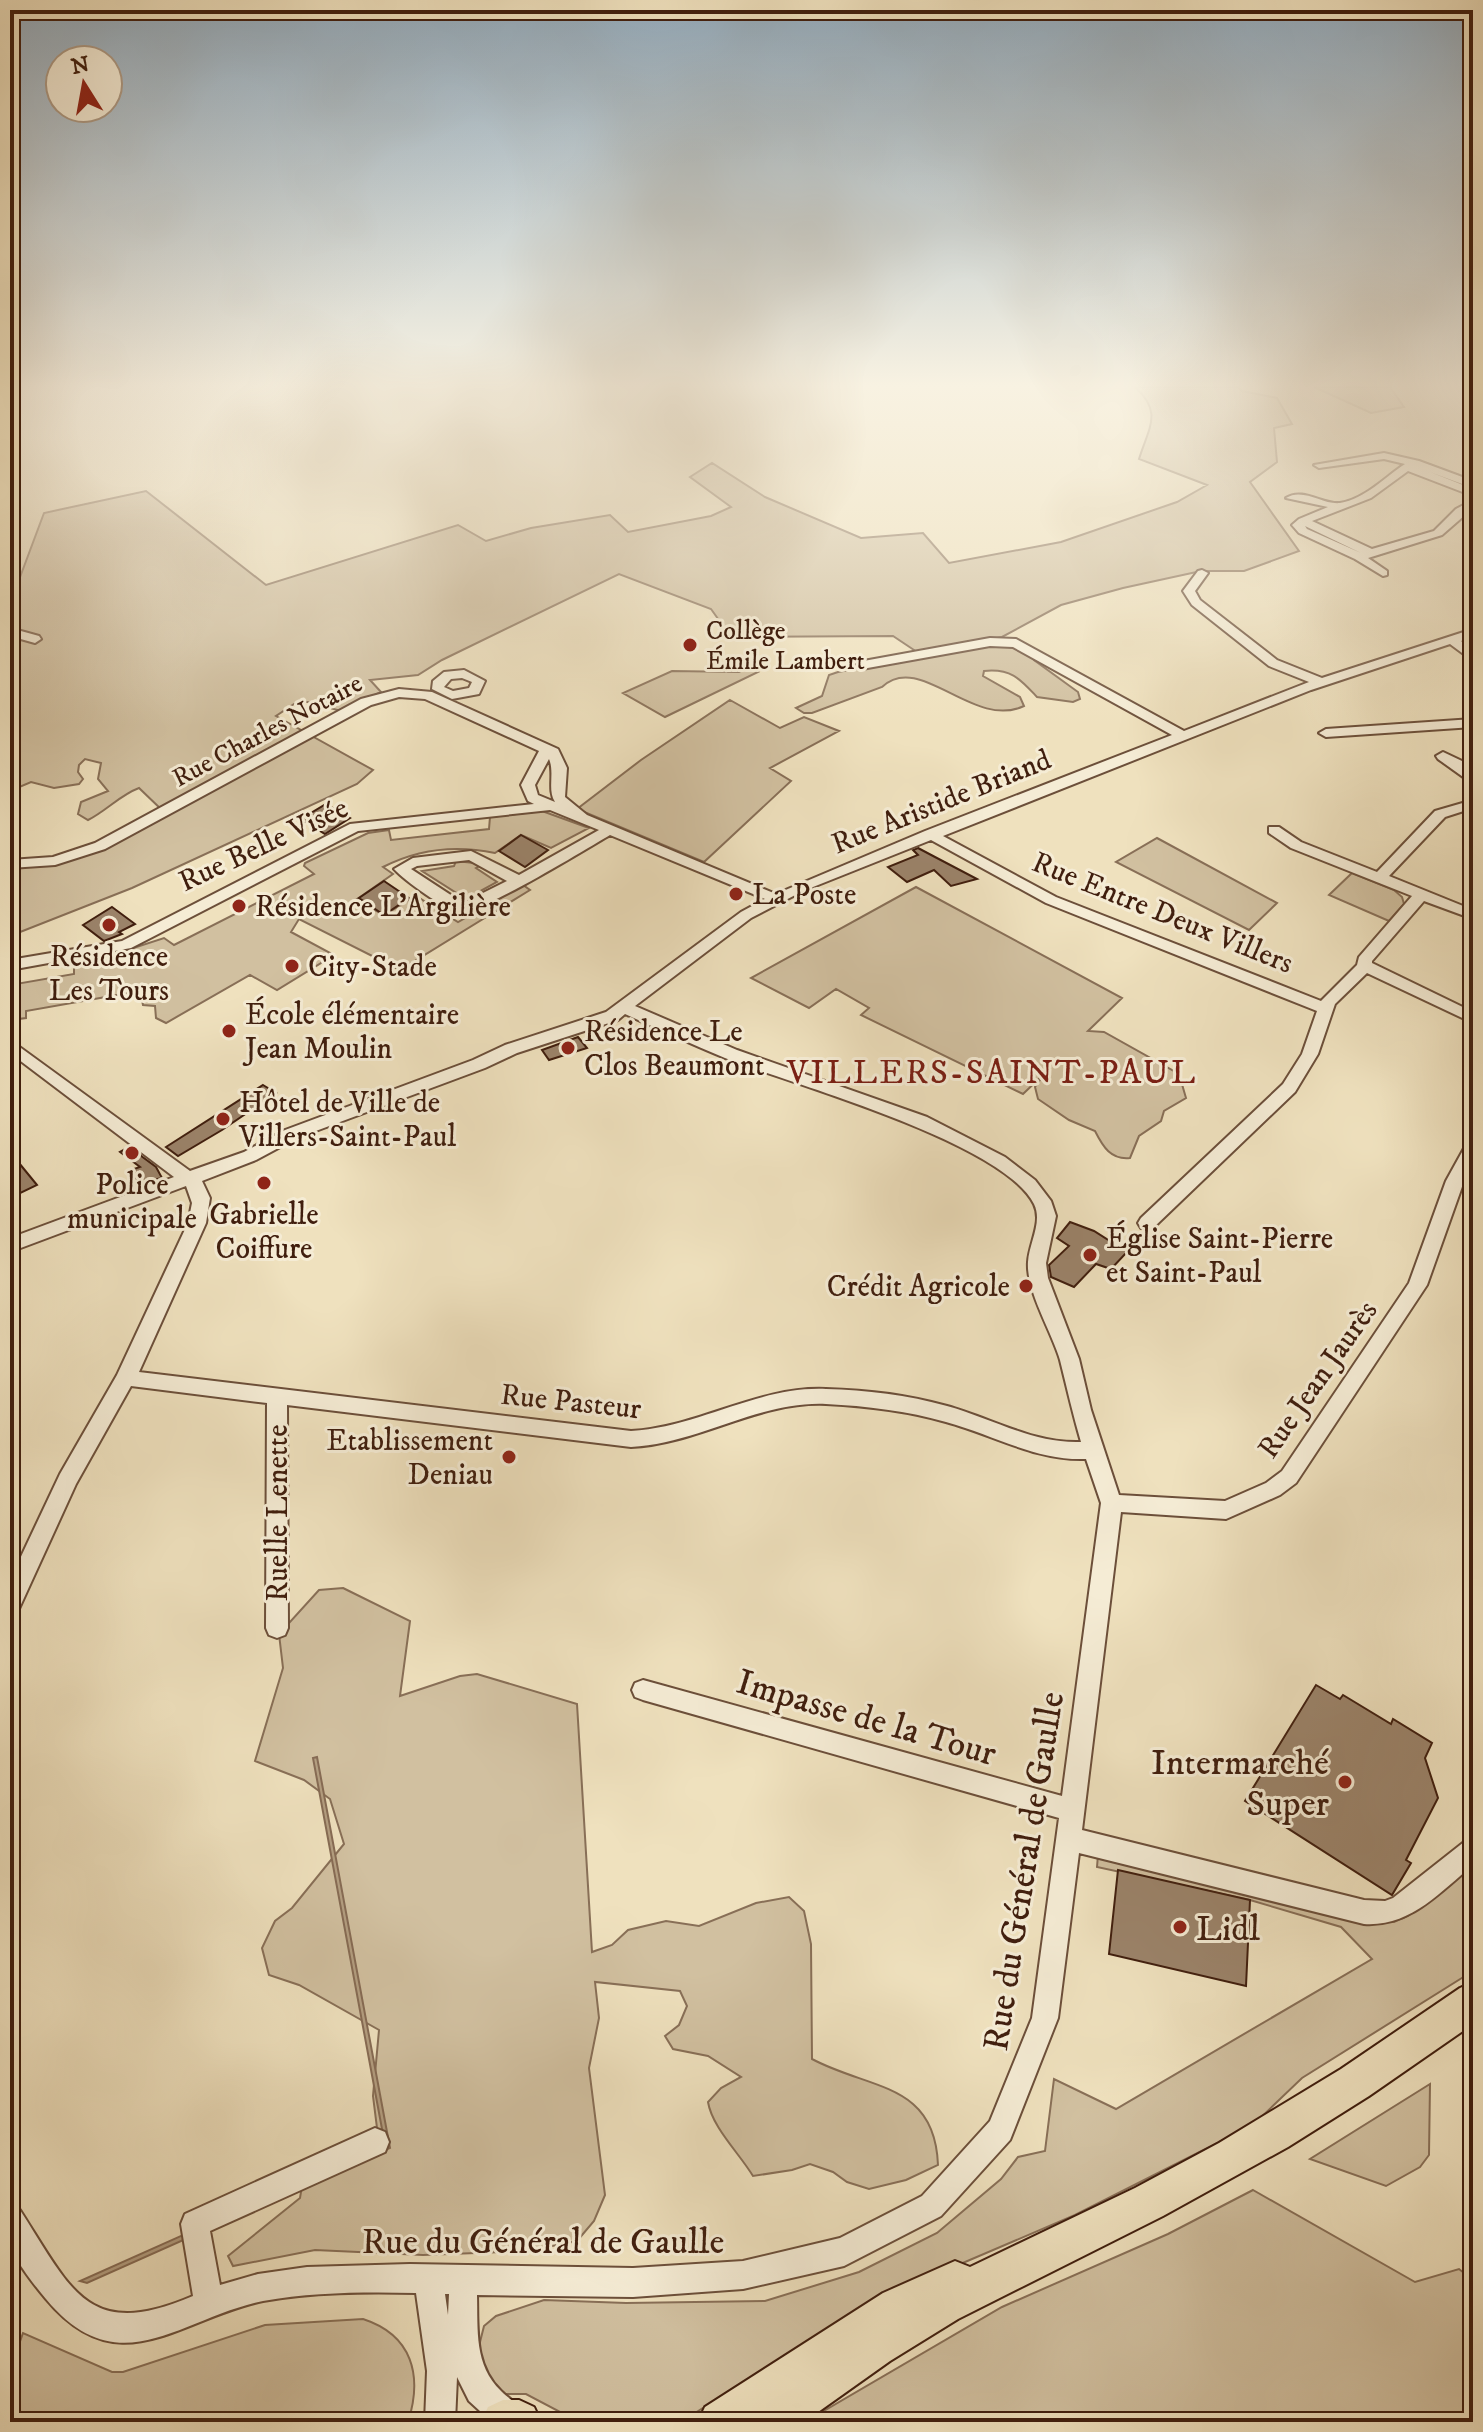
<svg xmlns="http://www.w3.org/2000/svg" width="1483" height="2432" font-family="'IM FELL DW Pica',serif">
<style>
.green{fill:#d1c0a0;stroke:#886f57;stroke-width:2}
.water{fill:#b49f82;stroke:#866b54;stroke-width:2}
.building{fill:#9b836a;stroke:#401e0e;stroke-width:2}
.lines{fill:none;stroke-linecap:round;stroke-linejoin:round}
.minor-casing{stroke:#6c4f3a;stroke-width:4}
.primary-casing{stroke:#401e0e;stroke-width:4}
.minor{fill:#f5ecd5;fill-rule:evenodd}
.primary{fill:#efe1be;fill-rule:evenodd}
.poi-dot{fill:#8f2418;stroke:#f5ecd5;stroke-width:3}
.labels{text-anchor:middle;stroke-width:6;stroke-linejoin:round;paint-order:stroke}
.far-poi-label{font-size:26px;fill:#401e0e;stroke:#f5ecd5;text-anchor:start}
.far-street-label{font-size:26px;fill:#401e0e;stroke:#f5ecd5}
.street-label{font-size:30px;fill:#401e0e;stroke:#f5ecd5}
.poi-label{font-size:30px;fill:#401e0e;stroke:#f5ecd5;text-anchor:start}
.quarter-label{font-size:34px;letter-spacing:2px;fill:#7a1f14;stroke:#f5ecd5}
.near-street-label{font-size:36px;fill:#401e0e;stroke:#f5ecd5}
.near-poi-label{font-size:36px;fill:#401e0e;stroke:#f5ecd5;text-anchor:end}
</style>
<rect width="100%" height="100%" fill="#efe1be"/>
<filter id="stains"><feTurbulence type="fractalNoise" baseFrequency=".0025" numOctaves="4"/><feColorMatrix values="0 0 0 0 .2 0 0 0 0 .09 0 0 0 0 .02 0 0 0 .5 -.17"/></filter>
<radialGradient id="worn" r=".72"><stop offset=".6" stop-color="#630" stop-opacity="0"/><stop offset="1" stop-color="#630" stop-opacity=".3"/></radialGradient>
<path class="green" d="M1135,387H1238L1242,391L1277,398L1292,424L1274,428L1277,462L1250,482L1299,551L1244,571H1201L1123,588L1061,605L1002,637L917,652L893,636L731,637L711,609L619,574L442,660L418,675L370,680L381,692L341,711L300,700L276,716L373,770L357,784L132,888L10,936V864L65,858L164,812L139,788C120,795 106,811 88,820L78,814L81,802L108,791L98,779L101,763L85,759L79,765L78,772L83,779L79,784L54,788L31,782L10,791V604L44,513L146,491L266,585L458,525L486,541L531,528L610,515L628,532L711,516L731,507L690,477L712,463L765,497L861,538L923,533L949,563L1061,542L1177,502L1207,485L1139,459C1149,427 1163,412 1135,387Z
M1314,387H1390L1404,407L1371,413Z
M1009,642L1032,655L1034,660L1078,692L1080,699L1073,702L1037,697C1021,680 1012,668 984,671L983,676L1020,697L1024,706C973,730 920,651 882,687L812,713H804L796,708L822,696L829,675L838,672Z
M748,667L758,672L665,717L623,693L672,671L739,672Z
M730,700L780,728L804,717L839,731L770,768L791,781L704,862L577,809L641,760Z
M542,811L589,828L551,848L521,835L495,853C457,845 418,849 383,867L393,874L356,900L384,915L416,896L458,922L523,885L530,890L400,970L299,919L291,932L334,955L277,990L250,975L166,1023L156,1018L155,1006L143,1005L140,991L26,1011V1018L10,1020V985L74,974V963L118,953L164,938L174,945L314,874L304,866L305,863L368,833L389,830L391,840L489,829L490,817Z
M1157,838L1277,903L1249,930L1116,862Z
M456,861L483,864L476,868L497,882L466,899L422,871L454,866Z
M1352,873L1394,890L1402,897L1404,904L1389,921L1329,895Z
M916,887L1122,998L1088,1031L1104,1032L1179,1074L1186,1098L1164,1111L1161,1121L1139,1136L1130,1158C1111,1160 1103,1147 1095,1131L1069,1120L1038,1099L1035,1087L1045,1073L1023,1094L861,1015L869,1008L836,989L809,1008L751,978Z
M343,1588L410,1621L400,1696L460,1676L477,1674L577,1704L592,1952L612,1945L628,1930L666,1921L699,1926L756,1903L789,1897L804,1911L811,1944L812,2059C870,2090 935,2082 938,2165L906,2180L869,2189L847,2182L833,2172L810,2164L792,2170L753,2176C739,2153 712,2127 708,2102L721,2088L741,2077L708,2056L673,2049L665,2036L679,2025L687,2006L680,1991L595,1982L599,2018L589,2068L605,2195L594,2221L577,2241L527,2251L423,2255L315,2250L233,2266L228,2256L300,2198L305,2168L355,2144L377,2128L373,2096L379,2030L299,1985L269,1975L262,1948L275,1921L292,1908L344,1844L330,1799L304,1780L255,1761L283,1668L279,1634L319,1590Z
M1098,1855L1394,1922L1408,1916L1473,1865V1971L1302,2078L1253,2125L1075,2215L937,2274L806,2342L681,2422H579L526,2394H504L489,2382L480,2361L479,2346L484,2326L496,2316L544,2300L626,2303L765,2301L859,2272L937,2233L1001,2179L1018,2157L1045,2151L1054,2079L1116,2109L1372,1959L1341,1927L1250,1900L1097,1867Z
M1430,2084L1429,2155L1420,2167L1386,2186L1310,2159Z
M1253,2190L1415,2282L1459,2269L1473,2280V2422H805L1002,2307L1168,2234Z
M363,2319C412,2335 423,2375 408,2422H10V2370L23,2333L112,2372H123L265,2325Z"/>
<path class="water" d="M317,1757L390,2148L87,2283L80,2281L385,2145L313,1758Z"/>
<path class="building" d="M326,804L350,818L325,834L301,819Z
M521,835L548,850L525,867L499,851Z
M918,848L935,857L977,879L951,886L934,870L907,882L888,867L918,855L913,850Z
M384,881L409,898L384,915L359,898Z
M112,907L135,924L119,932L122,934L104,941L83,925Z
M578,1037L587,1048L549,1060L542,1050Z
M263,1085L276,1093L222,1130L178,1156L166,1147Z
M129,1147L156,1167L162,1178L139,1183L131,1170L140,1167L120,1152Z
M10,1152L37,1185L10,1198Z
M1070,1222L1094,1231L1127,1252L1111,1269L1096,1264L1074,1287L1051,1277L1049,1265L1069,1246L1057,1238Z
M1316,1685L1340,1699L1343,1695L1391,1724L1393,1719L1432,1743L1425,1758L1438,1798L1406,1860L1411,1863L1392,1895L1245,1801Z
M1118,1870L1250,1900L1246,1986L1109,1954Z"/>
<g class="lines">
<g class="minor-casing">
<path id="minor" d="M1384,453L1419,461L1473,481V488L1430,472L1473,489V496L1408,471L1371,498L1312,521L1372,549L1434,531L1456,509L1473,500V508L1442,535L1368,558L1387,571V575L1383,576L1355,559L1299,533L1292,525L1299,519L1328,507L1286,498C1303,487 1323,505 1340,503C1365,499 1385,477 1405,464L1384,459L1319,468L1314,465ZM1305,526L1361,553L1307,529Z
M1202,570L1208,573L1195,591L1200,600L1277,660L1322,678L1473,629V637L1461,641L1473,651V661L1450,644L1311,690L943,836L1056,897L1321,1001L1357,965L1359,957L1412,896L1291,848L1269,833V827H1279L1301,842L1377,872L1435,811L1473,800V808L1445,817L1389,876L1473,910V919L1424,901L1372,961V963L1473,1012V1023L1367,973L1335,1004L1318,1054L1295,1092L1153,1228H1141L1138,1223L1141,1218L1283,1084L1302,1054L1317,1011L1046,903L931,840L803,891L751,918L635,1006L737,1050L927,1117L1005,1157L1035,1180L1051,1201L1056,1216L1046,1263L1048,1278L1079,1359L1091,1410L1119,1495L1225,1501L1266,1483L1282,1471L1409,1283L1446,1181L1467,1143L1473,1141V1164L1464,1181L1427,1285L1296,1483L1280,1495L1226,1519L1121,1512L1082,1830L1364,1900L1385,1901L1393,1898L1464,1842L1473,1838V1865C1439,1893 1410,1927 1364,1924L1079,1853L1058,2018L1010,2140L941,2216L844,2266L743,2289L633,2297L477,2295C478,2330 474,2365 501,2391C511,2401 521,2404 527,2418L525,2422H492L469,2401L457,2377L455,2422H425L427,2371L416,2293C366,2292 313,2292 263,2301C180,2318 119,2387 46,2299C36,2287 12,2257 10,2243C8,2231 10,2218 10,2206L20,2210C72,2291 88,2341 193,2296L181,2224L185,2214L375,2128L385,2132L389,2142L385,2152L210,2231L220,2285L258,2274L307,2267L410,2264L633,2268L743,2261L840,2238L922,2196L990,2121L1032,2018L1059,1818L643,1700L635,1697L632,1690L635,1683L643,1680L1062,1796L1101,1503L1086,1459C1036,1461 994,1435 946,1422C908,1411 866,1406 826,1404C758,1401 698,1444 631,1447L287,1405L288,1628L285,1635L277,1638L269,1635L266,1628L267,1403L131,1386L76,1484L18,1611L10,1614V1580L60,1474L117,1375L188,1223L192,1203L186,1186L10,1252V1238L174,1177L10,1053V1040L190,1171L244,1152L285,1130L473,1060L505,1045L606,1012L741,912L765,899L610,835C586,849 482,913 461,912C446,911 404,880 394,869L413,858L471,851L519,875L599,830L550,810L358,831L131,948L10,970V960L122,941L350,824L534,804L528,801L521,785L539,751L425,699L399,697L371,705L105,849L55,865L10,868V860L53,857L95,843L361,699L399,689L432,692L558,749L567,768L565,797L587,815L776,894L925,831L1172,735L1013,647L990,646L862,669L856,665L858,662L990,638L1016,639L1184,731L1309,682L1269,666L1192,605L1183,591L1198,571ZM549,759C555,773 547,790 555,802L538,795L535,785ZM469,860L507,881L463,903L411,869L417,866ZM625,1014C658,1029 691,1044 725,1058C792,1084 1003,1142 1034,1204C1043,1222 1029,1243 1028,1262C1026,1291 1052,1332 1060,1360C1067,1388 1073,1415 1081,1442C1034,1444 991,1418 947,1406C908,1395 866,1390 826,1389C758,1386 699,1427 631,1431L139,1372L206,1223L210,1198L202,1181L256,1160L297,1138L485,1068L517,1053L618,1020ZM445,2294H449L448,2315Z
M10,628L39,636L41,639L35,643L10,636Z
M464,670L485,681L479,694L452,699L432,689L433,681L444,672ZM462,678L472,682L469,688L453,691L444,687L451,679Z
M1473,719V727L1326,737L1319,733L1326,729Z
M1443,752L1462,761L1473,772V784L1438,759L1436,756Z"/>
</g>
<g class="primary-casing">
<path id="primary" d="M1473,1982V2024L1369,2096L1288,2147L1163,2216L958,2319L890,2361L804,2422H698L705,2407L883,2293L955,2261L970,2267L1135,2188L1219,2143L1341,2069L1460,1988Z
M503,2400H519L534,2407L541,2422H481L488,2407Z"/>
</g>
<use href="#minor" class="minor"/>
<use href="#primary" class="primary"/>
</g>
<linearGradient id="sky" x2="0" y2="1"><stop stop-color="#93acbf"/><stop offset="0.53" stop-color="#f8f2e2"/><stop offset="1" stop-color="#f8f2e2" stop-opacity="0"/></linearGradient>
<rect width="1483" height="727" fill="url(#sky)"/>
<g class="poi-dot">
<circle cx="690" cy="645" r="8"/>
<circle cx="736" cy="894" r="8"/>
<circle cx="239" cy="906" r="8"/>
<circle cx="109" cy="925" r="8"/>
<circle cx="292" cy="966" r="8"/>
<circle cx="229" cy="1031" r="8"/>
<circle cx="568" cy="1048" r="8"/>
<circle cx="223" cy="1119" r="8"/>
<circle cx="132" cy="1153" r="8"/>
<circle cx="264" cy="1183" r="8"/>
<circle cx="1090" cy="1255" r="8"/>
<circle cx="1026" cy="1286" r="8"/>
<circle cx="509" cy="1457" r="8"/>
<circle cx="1345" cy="1782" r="8"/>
<circle cx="1180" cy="1927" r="8"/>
</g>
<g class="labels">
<g class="far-poi-label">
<text x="706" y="639">Collège<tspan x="706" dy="30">Émile Lambert</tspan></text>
</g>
<g class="far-street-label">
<text transform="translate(267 730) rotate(-28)" y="9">Rue Charles Notaire</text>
</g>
<g class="street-label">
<text transform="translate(941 801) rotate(-22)" y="10">Rue Aristide Briand</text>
<text transform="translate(263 844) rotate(-25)" y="10">Rue Belle Visée</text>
<text transform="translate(1163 912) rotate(22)" y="10">Rue Entre Deux Villers</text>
<text transform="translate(1317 1379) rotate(-55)" y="10">Rue Jean Jaurès</text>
<text transform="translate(571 1401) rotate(6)" y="10">Rue Pasteur</text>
<text transform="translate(277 1513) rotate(-90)" y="10">Ruelle Lenette</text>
</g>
<g class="poi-label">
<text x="752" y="904">La Poste</text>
<text x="255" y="916">Résidence L’Argilière</text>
<text x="109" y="966" text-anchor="middle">Résidence<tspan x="109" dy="34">Les Tours</tspan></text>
<text x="308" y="976">City-Stade</text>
<text x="245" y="1024">École élémentaire<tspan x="245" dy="34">Jean Moulin</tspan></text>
<text x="584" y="1041">Résidence Le<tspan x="584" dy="34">Clos Beaumont</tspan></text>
<text x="239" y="1112">Hôtel de Ville de<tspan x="239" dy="34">Villers-Saint-Paul</tspan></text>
<text x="132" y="1194" text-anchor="middle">Police<tspan x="132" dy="34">municipale</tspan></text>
<text x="264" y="1224" text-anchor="middle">Gabrielle<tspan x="264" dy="34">Coiffure</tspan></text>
<text x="1106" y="1248">Église Saint-Pierre<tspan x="1106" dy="34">et Saint-Paul</tspan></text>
<text x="1010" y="1296" text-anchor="end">Crédit Agricole</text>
<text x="493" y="1450" text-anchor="end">Etablissement<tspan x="493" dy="34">Deniau</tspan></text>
</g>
<g class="quarter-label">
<text x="992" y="1083">VILLERS-SAINT-PAUL</text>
</g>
<g class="near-street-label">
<text transform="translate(867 1716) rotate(16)" y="13">Impasse de la Tour</text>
<text transform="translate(1022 1871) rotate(-81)" y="13">Rue du Général de Gaulle</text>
<text x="543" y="2253">Rue du Général de Gaulle</text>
</g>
<g class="near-poi-label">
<text x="1329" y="1774">Intermarché<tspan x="1329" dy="41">Super</tspan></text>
<text x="1196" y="1940" text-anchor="start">Lidl</text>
</g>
</g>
<rect width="1483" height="2432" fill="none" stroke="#efe1be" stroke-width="40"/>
<rect x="12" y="12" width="1459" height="2408" fill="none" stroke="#401e0e" stroke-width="4"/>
<rect x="20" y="20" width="1443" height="2392" fill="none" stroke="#401e0e" stroke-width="2"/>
<g transform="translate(84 84) rotate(349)"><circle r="38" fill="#f5ecd5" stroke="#ad9a85" stroke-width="2"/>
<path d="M0-6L14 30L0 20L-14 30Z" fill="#8f2418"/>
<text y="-12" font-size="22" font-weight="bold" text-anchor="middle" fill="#401e0e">N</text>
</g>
<rect width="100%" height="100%" filter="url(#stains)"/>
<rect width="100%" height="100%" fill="url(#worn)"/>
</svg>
